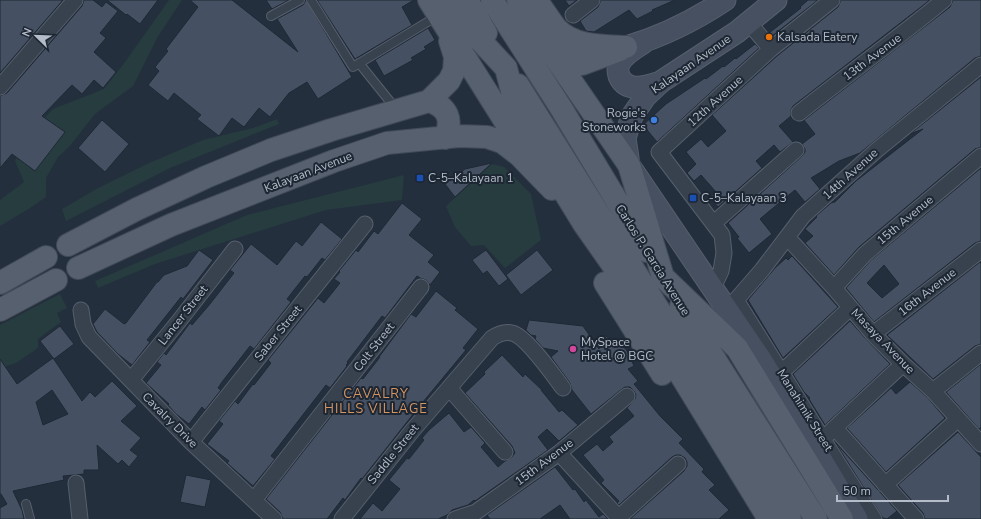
<svg xmlns="http://www.w3.org/2000/svg" width="981" height="519" font-family="'Nunito Sans',sans-serif">
<style>
.green{fill:#263c3f}
.building{fill:#455162;stroke:#1f2835;fill-rule:evenodd}
.lines{fill:none;stroke-linecap:round;stroke-linejoin:round}
.service-casing{stroke:#565f6c;stroke-width:10}
.minor-casing{stroke:#565f6c;stroke-width:17}
.secondary-casing{stroke:#565f6c;stroke-width:23}
.primary-casing{stroke:#414a57;stroke-width:24}
.service{stroke:#38414e;stroke-width:8}
.minor{stroke:#38414e;stroke-width:15}
.secondary{stroke:#465061;stroke-width:21}
.primary{stroke:#56606e;stroke-width:22}
.food-dot{fill:#e8710a;stroke:#1d2633;stroke-width:1.5}
.shop-dot{fill:#3f7fe0;stroke:#1d2633;stroke-width:1.5}
.transit-dot{fill:#1a4fb4;stroke:#1d2633;stroke-width:1.5}
.hotel-dot{fill:#d1479c;stroke:#1d2633;stroke-width:1.5}
.labels{text-anchor:middle;stroke-width:4;stroke-linejoin:round;paint-order:stroke}
.poi-label{font-size:12px;fill:#b4bcc9;stroke:#1d2633;text-anchor:start}
.street-label{font-size:12px;fill:#b4bcc9;stroke:#1d2633}
.neighbourhood-label{font-size:13px;letter-spacing:1px;fill:#d59563;stroke:#1d2633}
</style>
<rect width="100%" height="100%" fill="#242f3e"/>
<path class="green" d="M169,0H182L157,38L133,86L95,114L69,147L58,157L46,178V197L30,208L0,226V200L24,182L15,161L29,134L53,109L104,89L125,62Z
M277,119L279,124L170,168L66,221L62,209L98,188L147,164L203,140L253,128Z
M492,164L504,167L531,194L541,240L505,268L484,245L471,246L455,227L446,206Z
M404,175L402,200L326,210L155,264L98,288L95,281L247,215Z
M60,294L67,308L57,313L61,322L38,339V348L16,363L0,368V325Z"/>
<path class="building" d="M0,0H63L0,73Z
M84,0H93L102,7L106,2L118,11L100,33L106,38L94,52L116,72L103,88L94,80L82,94L72,85L42,116L65,132L35,171L12,154L0,168V96L7,93L82,6Z
M107,0H158L140,24L127,14L126,15Z
M190,0H232L298,52L277,19L303,5L306,0L352,77L318,99L307,82L289,93L270,117L259,108L244,127L232,118L219,136L197,119L201,115L174,93L168,101L148,85L159,71L155,67L168,51L166,49L198,7Z
M266,0H289L272,9Z
M317,0H414L402,7L412,25L355,59Z
M565,0H577L569,6Z
M601,0H675L652,10L653,11L637,19L629,10L594,32L586,31L580,21L598,7Z
M808,0H818L772,36L769,33L801,8L800,7Z
M841,0H930L793,106L791,110V116L779,126L793,142L780,152L774,145L756,161L762,168L718,207L710,197L716,192L701,175L694,181L687,173L696,164L686,152L701,139L708,147L726,131L712,115L777,56L838,7Z
M953,0H981V56L975,58L860,153L839,161L811,178L820,189L805,202L795,190L767,213L760,219L772,234L749,253L737,238L739,237L728,223L802,156L805,152V149L802,144L815,134L804,120L932,21L950,7Z
M428,28L435,40L424,47L426,49L411,58L413,60L384,76L375,60Z
M755,44L759,48L657,142L643,125L666,104L705,78L706,79L723,66L724,67L735,58L736,59Z
M981,77V147L975,149L859,247L834,275L805,243L813,236L805,229L817,217L816,216L831,203L835,202L856,181L923,129L910,134Z
M102,120L129,144L105,172L78,148Z
M492,163L455,197L445,184L465,169Z
M981,168V241L975,243L874,322L846,288L871,260ZM884,265L899,284L882,298L867,283Z
M402,203L422,219L409,235L434,255L428,262L440,272L430,285L426,280L420,278L417,276L385,318L382,316L347,362L348,363L346,365L347,366L330,388L326,385L271,456L275,459L253,486L227,463L229,461L207,444L223,424L219,421L235,401L238,404L253,384L254,385L271,363L268,360L318,298L324,303L340,283L334,279L340,272L339,271L356,250L358,252L374,231L378,234Z
M321,222L342,239L325,260L322,258L307,277L305,276L287,299L291,302L254,349L250,346L222,382L218,388L221,390L205,410L202,407L189,424L176,414L168,405L169,404L146,383L161,365L157,362L164,353L166,355L190,323L192,325L210,304L234,273L230,270L251,244L277,265L296,241L302,246Z
M199,250L213,260L183,299L181,297L147,340L150,342L132,365L118,354L97,332L93,324L105,309L124,324L126,323L157,282H158L164,275L187,266Z
M486,250L508,279L499,286L487,271L483,274L472,260Z
M537,250L553,270L521,295L506,275Z
M792,256L838,307L783,358L748,300L775,268L786,258L788,260Z
M980,262L981,264V344L975,346L933,379L887,335Z
M436,291L457,308L455,310L478,329L463,348L466,350L418,408L362,479L361,478L345,500L343,498L327,519H283L280,512L266,499L361,378L363,379L380,357H379L411,314L416,317Z
M529,320L583,326L599,349L604,335L626,349L634,366L628,369L638,381L634,384L660,416L683,439L679,443L704,469L702,472L715,485L709,490L729,510L719,519H630L684,471L687,466V462L685,458L680,455H676L672,457L619,505L617,503L619,501L601,483L604,480L583,455L597,444L603,451L613,442L609,437L634,416L627,408L635,399L636,395L634,391L630,387H625L622,389L591,414L572,390L570,383L551,357L558,351L543,348L535,339L536,336L531,335L526,330Z
M850,321L867,340L890,364L825,425L809,399L810,398L804,392L793,374Z
M60,326L74,344L54,359L40,341Z
M502,355L523,377L525,374L542,390H541L559,412L562,410L578,425L559,441L547,429L538,437L548,450L475,501L474,500L468,505L452,510L447,515L438,519H360L373,503L382,511L400,489L389,480L407,458L409,459L424,440L422,438L429,430L449,413L464,432L471,427L485,443L481,447L498,467L505,461L511,458L515,453L512,446L465,393L485,374L484,372Z
M53,358L82,401L90,392L95,397L112,381L137,406L121,421L141,438L130,450L138,456L129,467L122,460L118,464L97,445L99,470H84V474L63,476L64,480L13,491L22,510L24,519H0V508L7,504L1,494H0V359L17,384ZM52,390L68,414L43,425L36,402Z
M981,364V427L979,429L946,392Z
M910,382L927,397L945,418L886,472L847,428L891,388L896,394Z
M958,432L981,457V519H925L923,513L898,485Z
M835,442L897,511L887,519L883,518Z
M555,467L573,490L575,489L584,502L586,500L599,517L603,514L608,519H570L560,505L540,519H490L487,515Z
M186,475L211,480L205,507L180,502Z"/>
<g class="lines">
<g class="service-casing">
<path id="service" d="M311,0L353,67L429,21L437,14
M271,16L300,0
M359,63L396,109
M26,504L30,519"/>
</g>
<g class="minor-casing">
<path id="minor" d="M573,15L592,0
M749,23L771,49
M0,87L75,0
M799,113C847,75 897,39 944,0
M714,223L796,150
M787,237L834,288L873,334L903,364L933,391L981,444
M713,288L721,271L724,253L722,235L659,152L771,49L832,0
M834,288L865,254L981,156
M81,310L83,324L89,337L191,442L274,519
M873,334L981,250
M782,372L850,308
M131,380L179,321L235,249
M449,388L505,452
M933,391L981,353
M835,428L916,519
M827,435L903,364
M191,442L365,224
M559,453L620,519
M76,483L80,519
M885,485L958,419
M254,500L421,287
M618,518L678,464
M342,519L412,431L492,338C498,334 504,331 512,333C526,336 554,376 563,388
M455,519L476,512L559,453L627,396
M874,519L841,468L736,300L762,270L803,216L878,149L981,65"/>
</g>
<g class="secondary-casing">
<path id="secondary" d="M776,0L737,32L662,81L645,97L632,116L625,138L629,165L762,361L857,519
M643,43C635,48 623,55 619,64C617,68 618,72 619,76C627,94 648,86 661,82
M626,47C661,37 695,20 725,0"/>
</g>
<g class="primary-casing">
<path id="primary" d="M429,0L520,145
M446,0L456,14L506,68L519,118L584,224L617,271L769,519
M467,0L486,33
M492,0L561,108L647,251
M518,0L547,46L629,165L663,277L737,348L842,519
M536,0C543,9 549,19 556,28C574,47 602,46 626,47
M553,50L572,62L582,64L620,50
M518,85L790,519
M429,101C448,107 453,120 445,138
M68,245L137,209L206,177L271,150L331,130L429,101L449,81L454,71L455,57L450,41
M78,268L171,225L334,161L387,143L459,136L487,137L502,142L519,155L552,189
M0,283L46,257
M605,283L662,374
M681,306L816,519
M0,310L56,280"/>
</g>
<use href="#service" class="service"/>
<use href="#minor" class="minor"/>
<use href="#secondary" class="secondary"/>
<use href="#primary" class="primary"/>
</g>
<circle class="food-dot" cx="769" cy="37" r="4"/>
<circle class="shop-dot" cx="654" cy="120" r="4"/>
<g class="transit-dot">
<rect x="416" y="174" width="8" height="8" rx="2"/>
<rect x="689" y="194" width="8" height="8" rx="2"/>
</g>
<circle class="hotel-dot" cx="573" cy="349" r="4"/>
<g class="labels">
<g class="poi-label">
<text x="777" y="41">Kalsada Eatery</text>
<text x="646" y="117" text-anchor="end">Rogie's<tspan x="646" dy="14">Stoneworks</tspan></text>
<text x="428" y="182">C-5–Kalayaan 1</text>
<text x="701" y="202">C-5–Kalayaan 3</text>
<text x="581" y="346">MySpace<tspan x="581" dy="14">Hotel @ BGC</tspan></text>
</g>
<g class="street-label">
<text transform="translate(872 57) rotate(-37)" y="4">13th Avenue</text>
<text transform="translate(691 64) rotate(-35)" y="4">Kalayaan Avenue</text>
<text transform="translate(715 101) rotate(-42)" y="4">12th Avenue</text>
<text transform="translate(308 172) rotate(-21)" y="4">Kalayaan Avenue</text>
<text transform="translate(850 174) rotate(-42)" y="4">14th Avenue</text>
<text transform="translate(905 220) rotate(-40)" y="4">15th Avenue</text>
<text transform="translate(653 260) rotate(58)" y="4">Carlos P. Garcia Avenue</text>
<text transform="translate(927 292) rotate(-38)" y="4">16th Avenue</text>
<text transform="translate(183 315) rotate(-52)" y="4">Lancer Street</text>
<text transform="translate(278 333) rotate(-51)" y="4">Saber Street</text>
<text transform="translate(883 341) rotate(46)" y="4">Masaya Avenue</text>
<text transform="translate(374 347) rotate(-52)" y="4">Colt Street</text>
<text transform="translate(805 410) rotate(58)" y="4">Manahimik Street</text>
<text transform="translate(170 420) rotate(45)" y="4">Cavalry Drive</text>
<text transform="translate(393 454) rotate(-51)" y="4">Saddle Street</text>
<text transform="translate(544 462) rotate(-37)" y="4">15th Avenue</text>
</g>
<g class="neighbourhood-label">
<text x="376" y="398">CAVALRY<tspan x="376" dy="15">HILLS VILLAGE</tspan></text>
</g>
</g>
<g transform="translate(36 36) rotate(293)" stroke="#1d2633" stroke-width="3" paint-order="stroke">
<path d="M0-3L7 15L0 10L-7 15Z" fill="#b4bcc9"/>
<text y="-6" font-size="11" font-weight="bold" text-anchor="middle" fill="#b4bcc9">N</text>
</g>
<path d="M837 495v6h111v-6" fill="none" stroke="#b4bcc9" stroke-width="2"/>
<text x="843" y="495" font-size="12" fill="#b4bcc9" stroke="#1d2633" stroke-width="3" paint-order="stroke">50 m</text>
</svg>
